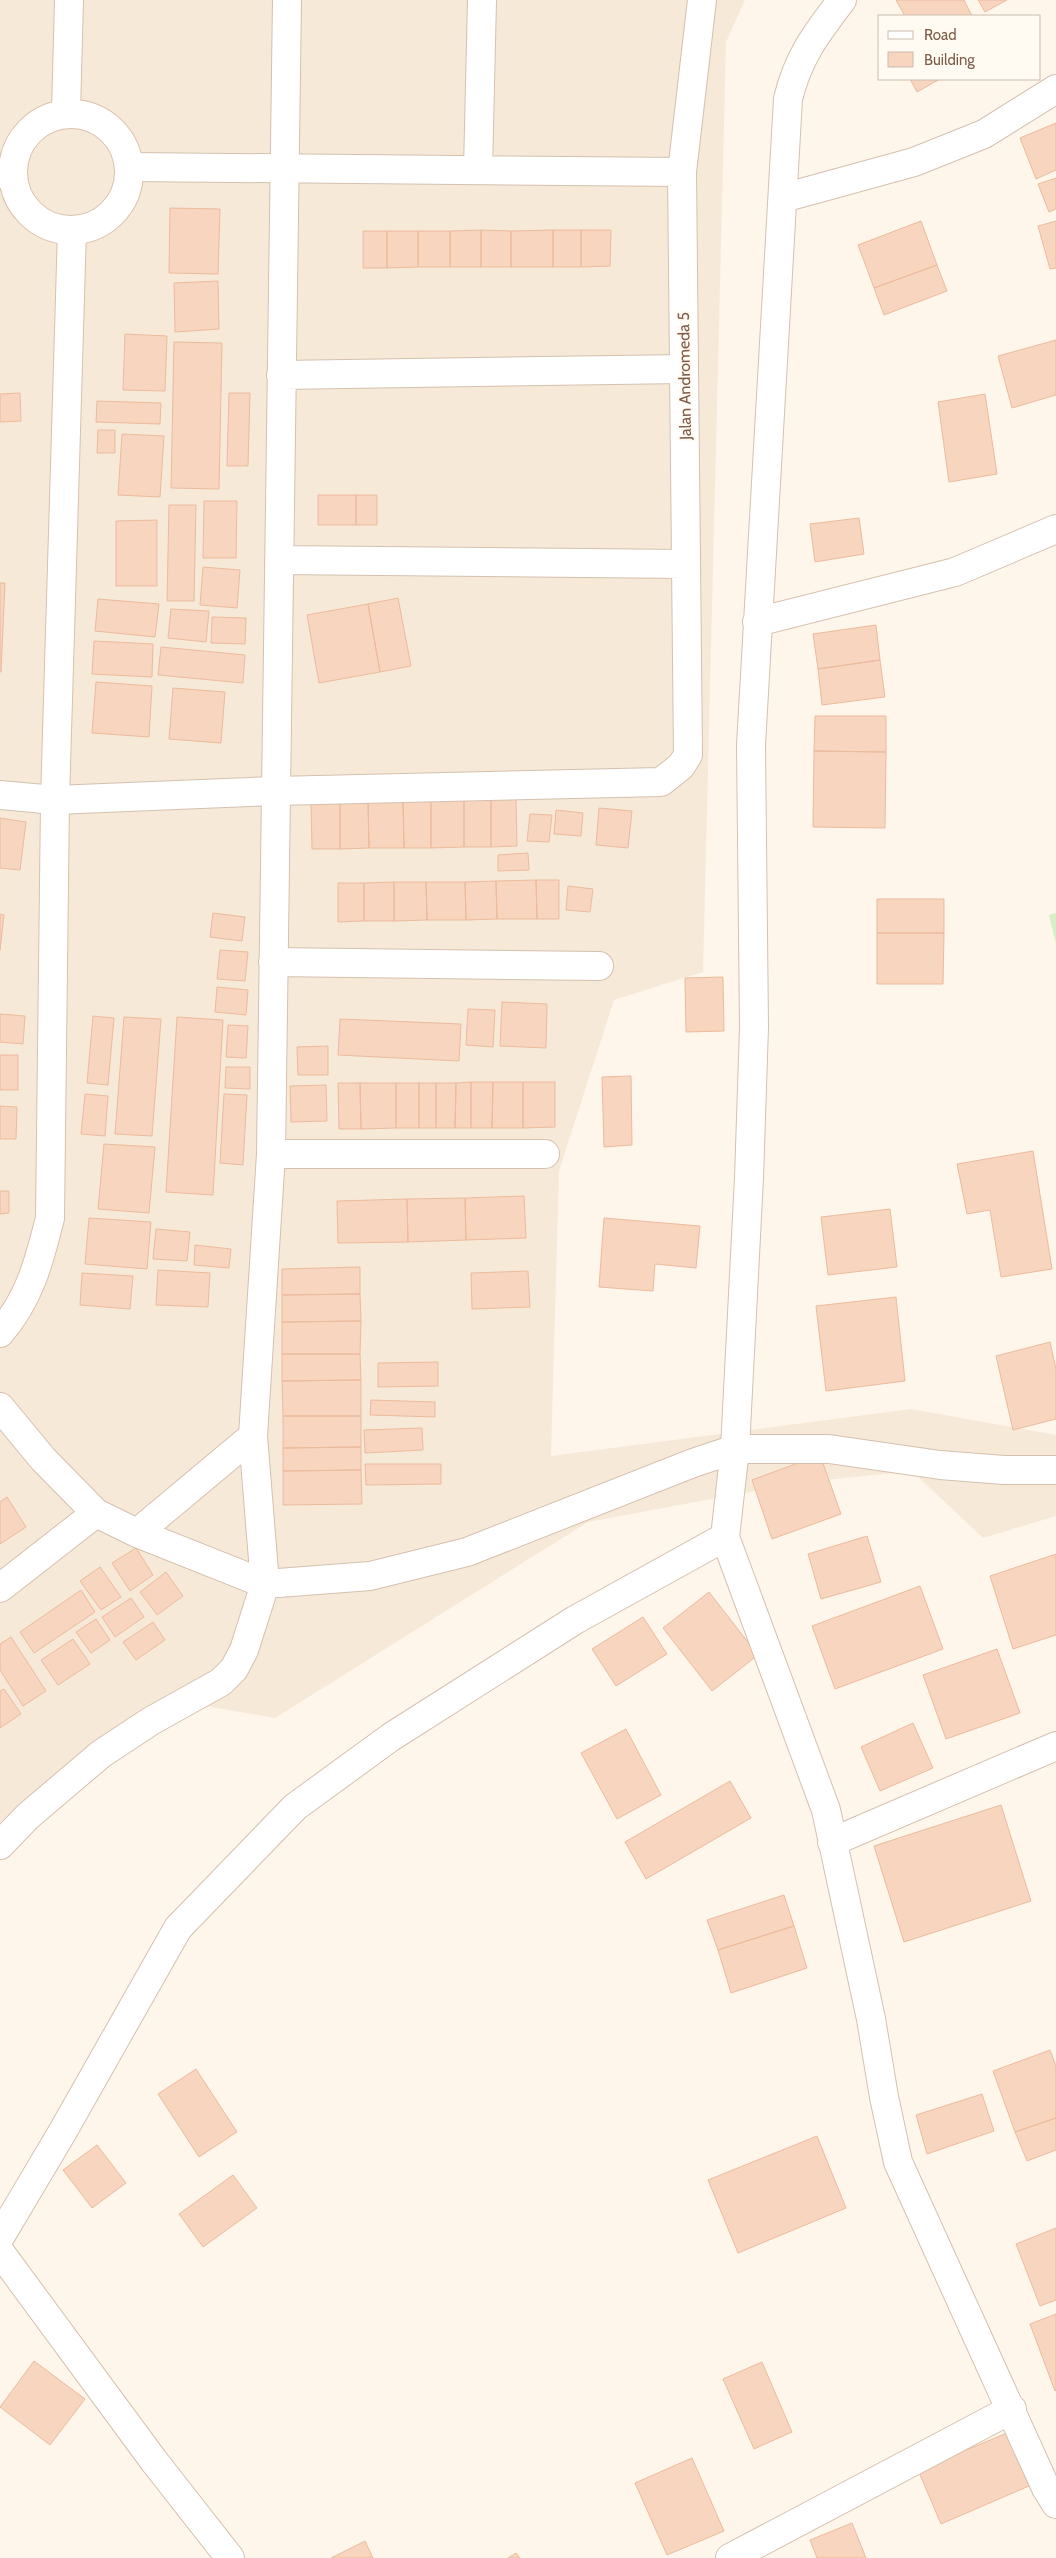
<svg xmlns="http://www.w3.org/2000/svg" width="1056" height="2558" font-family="Cabin,sans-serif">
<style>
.residential{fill:#f7e9d7}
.green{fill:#d6efc5}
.building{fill:#f7d5be;stroke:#ecbb9d}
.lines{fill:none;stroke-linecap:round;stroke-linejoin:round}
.street-casing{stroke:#d5c0b0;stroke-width:30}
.secondary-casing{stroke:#d9c0ac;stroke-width:30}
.street{stroke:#fff;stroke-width:28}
.secondary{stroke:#fff;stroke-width:28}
.labels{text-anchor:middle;stroke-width:4.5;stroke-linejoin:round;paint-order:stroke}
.street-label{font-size:16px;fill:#7d5c49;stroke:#fffaf2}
</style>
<rect width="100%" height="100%" fill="#fef6ea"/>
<path class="residential" d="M0,0H745L726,42L703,972L614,1000L559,1171L551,1456L911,1409L1056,1435V1516L983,1538L912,1471L797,1483L588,1522L275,1718L206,1706L109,1756L0,1856Z"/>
<path class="green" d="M1056,913V944L1049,915Z"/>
<path class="building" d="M896,0H964L972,16H905Z
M978,0H1007L985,12Z
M910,79H940L917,92Z
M1056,123V170L1036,179L1020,138Z
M1056,178V209L1049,212L1038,184Z
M170,208L220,209L218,274L169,273Z
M921,221L937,265L874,288L858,245Z
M1056,221V268L1050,269L1038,226Z
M481,230V267H450V231Z
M481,230L511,231V267H481Z
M553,230V267H511V231Z
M553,230H581V267H553Z
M581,230H611L610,266L581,267Z
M363,231H387V268H363Z
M387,231H418V267L387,268Z
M418,231H450V267H418Z
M937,265L947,291L884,315L874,288Z
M218,281L219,329L175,332L174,283Z
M125,334L167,336L165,391L123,390Z
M1056,340V395L1012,408L998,356Z
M174,342L222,343L219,489L171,488Z
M20,393L21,421L0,422V394Z
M229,393H250L248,466H227Z
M985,394L997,474L949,482L938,402Z
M97,401L161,403L160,424L96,422Z
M98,430H115V453H97Z
M122,434L164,436L160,497L118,495Z
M318,495H356V525H318Z
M356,495H377V525H356Z
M204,501H237L236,558H203Z
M169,505H196L194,601H167Z
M859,518L864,554L815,562L810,524Z
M157,520V586H116V521Z
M203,567L240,570L237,608L200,605Z
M0,583H5L1,672H0Z
M398,598L411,666L380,672L368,604Z
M98,599L159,604L155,637L95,631Z
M368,604L380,672L319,683L307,615Z
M171,609L209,611L206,642L168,638Z
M212,617L246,618L245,644L211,643Z
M876,625L880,660L818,669L813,634Z
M94,641L153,644L152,677L92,674Z
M161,647L245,655L243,683L158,675Z
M880,660L885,697L822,705L818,669Z
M96,682L152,686L149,737L92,733Z
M173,688L225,692L221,743L169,739Z
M815,716H886V752L814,751Z
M814,751L886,752L885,828L813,827Z
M464,799H491V847H464Z
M464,799V847L431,848V800Z
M491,799H516L517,846L491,847Z
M403,800H431V848H404Z
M403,800L404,848H369L368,801Z
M340,801H368L369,848L340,849Z
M340,801V849H312L311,802Z
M599,808L632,811L628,848L596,845Z
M556,810L583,813L581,836L554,834Z
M530,814L552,815L549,842L527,841Z
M0,818L26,822L20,870L0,868Z
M528,853L529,870L498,871V855Z
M536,880H559V919H537Z
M536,880L537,919H497L496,881Z
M496,881L497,919L466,920L465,882Z
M394,882H426L427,920L394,921Z
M394,882V921H364V883Z
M426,882H465L466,920H427Z
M338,883H364V921L338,922Z
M568,886L593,889L590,912L566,910Z
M877,899H944V933H877Z
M213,913L245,917L242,941L210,937Z
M0,914L4,915L0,950Z
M877,933H944L943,984H877Z
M220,950L248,952L245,981L217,979Z
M723,977L724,1031L686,1032L685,978Z
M217,987L248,990L246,1015L215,1012Z
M502,1002L547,1004L546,1048L500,1046Z
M468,1009L495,1010L493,1047L466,1045Z
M0,1014L25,1016L23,1044L0,1042Z
M93,1016L114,1018L108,1085L87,1083Z
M124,1017L161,1019L152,1136L115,1134Z
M177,1017L223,1020L213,1195L166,1192Z
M340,1019L461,1024L459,1061L338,1055Z
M228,1025L248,1026L246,1058L226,1057Z
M328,1046V1075H298L297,1047Z
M0,1055H18V1090H0Z
M226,1067H250V1089L225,1088Z
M631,1076L632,1145L604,1147L602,1077Z
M471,1082H493L492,1128H471Z
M471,1082V1128H455L456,1083Z
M493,1082H523V1128H492Z
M523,1082H555V1127L523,1128Z
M338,1083H360L361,1129H339Z
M360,1083H396V1128L361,1129Z
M396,1083H419V1128H396Z
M419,1083H436V1128H419Z
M436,1083H456L455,1128H436Z
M326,1085L327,1121L291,1122L290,1086Z
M85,1094L108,1096L105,1136L81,1134Z
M224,1094L247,1095L243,1165L220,1163Z
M0,1106L17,1107L16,1139H0Z
M104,1144L155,1147L149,1213L98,1209Z
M1033,1151L1052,1269L1001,1277L990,1210L967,1214L957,1164Z
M0,1191H9V1213L0,1214Z
M524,1196L526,1238L466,1240L465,1198Z
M465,1198L466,1240L408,1242L407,1199Z
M407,1199L408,1242L338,1243L337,1201Z
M890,1209L897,1267L828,1275L821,1217Z
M89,1218L151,1222L147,1269L85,1264Z
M604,1218L700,1226L696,1268L655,1264L653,1291L599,1287Z
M156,1229L190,1232L187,1261L153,1259Z
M195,1245L231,1249L229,1268L194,1265Z
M360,1267V1294L282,1295V1269Z
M158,1270L210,1273L208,1307L156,1305Z
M528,1271L530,1307L472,1309L471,1273Z
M82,1273L133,1276L130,1309L80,1305Z
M360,1294L361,1321L282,1322V1295Z
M896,1297L905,1381L826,1391L816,1306Z
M361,1321L360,1354H282V1322Z
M1050,1342L1056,1369V1419L1013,1430L996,1356Z
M282,1354H360L361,1380L282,1381Z
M438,1362V1386L378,1387V1363Z
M361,1380V1416H283L282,1381Z
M371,1400L435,1402V1417L370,1415Z
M283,1416H361V1447L283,1448Z
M422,1428L423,1450L365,1453L364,1430Z
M361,1447V1470L283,1471V1448Z
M820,1455L841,1514L772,1539L752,1480Z
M365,1464H441V1484L366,1485Z
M361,1470L362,1504L283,1505V1471Z
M7,1497L26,1527L0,1544V1502Z
M867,1536L881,1582L821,1599L808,1554Z
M136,1548L153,1575L130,1591L112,1563Z
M1056,1554V1635L1013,1649L990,1576Z
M100,1567L121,1597L101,1610L80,1581Z
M166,1572L183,1596L157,1615L140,1592Z
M920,1586L943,1649L835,1689L812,1626Z
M81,1590L95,1612L34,1653L20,1632Z
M709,1592L758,1655L712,1691L663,1628Z
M131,1598L144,1617L115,1637L102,1617Z
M643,1617L667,1654L616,1686L592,1649Z
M96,1619L110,1640L91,1653L76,1632Z
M153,1622L165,1640L136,1660L123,1642Z
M11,1637L46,1691L23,1706L0,1670V1644Z
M73,1639L90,1664L58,1685L41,1660Z
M997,1649L1020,1713L946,1739L923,1675Z
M4,1689L21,1714L0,1728V1691Z
M913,1723L933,1768L880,1791L861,1747Z
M626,1729L661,1795L617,1819L581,1753Z
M730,1781L751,1818L646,1879L625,1842Z
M1001,1805L1031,1901L904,1942L874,1846Z
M784,1895L794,1926L718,1950L707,1920Z
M794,1926L807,1968L731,1993L718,1950Z
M1050,2050L1056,2066V2118L1015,2132L993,2071Z
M196,2069L237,2132L199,2157L158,2094Z
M982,2094L994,2131L927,2154L916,2115Z
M1056,2118V2150L1027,2161L1015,2132Z
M817,2136L846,2208L738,2253L708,2180Z
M97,2145L126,2183L92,2208L63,2170Z
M233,2175L257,2208L203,2247L179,2214Z
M1056,2228V2300L1040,2306L1016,2244Z
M1056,2314V2390L1055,2391L1030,2324Z
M34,2361L85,2399L50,2445L0,2407Z
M762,2362L792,2432L754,2449L723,2379Z
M1007,2433L1029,2486L941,2524L918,2470Z
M692,2458L724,2531L667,2555L635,2483Z
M852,2523L866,2558H817L810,2540Z
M365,2541L373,2558H331Z
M516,2553L520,2558H508Z"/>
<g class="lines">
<g class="street-casing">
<path id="street" d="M842,0C816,34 798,57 788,99L751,745L754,1027L749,1178L735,1449L725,1537L826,1810L871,2019L884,2097L898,2162L1046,2488L1056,2504
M130,167L682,172
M478,170L482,0
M0,174L12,173
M783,198L914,162L984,134L1056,89
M281,375L684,369
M279,560L686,564
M757,622L955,572L1056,529
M0,795L55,800L275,791L661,782L681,766L688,755L682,172L702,0
M273,962L599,966
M271,1154H545
M0,1407L43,1459L96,1513L137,1533L265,1584L370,1576L467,1552L693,1463L735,1449H829L940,1465L1004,1470H1056
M137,1533L253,1436
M0,1588L96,1513
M832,1842L1056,1746
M0,1845L28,1816L101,1754L151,1721L221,1682L234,1669L244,1650L265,1584L253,1436L271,1154L287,0
M0,2237L63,2131L178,1928L295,1807L391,1737L575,1620L725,1537
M0,2252L154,2461L230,2558
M730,2558L1012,2409"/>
</g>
<g class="secondary-casing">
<path id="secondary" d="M66,113L69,0
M13 172a58 58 0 1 1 116 0a58 58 0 1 1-116 0Z
M0,1333C30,1298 39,1262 50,1218L55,800L72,230"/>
</g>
<use href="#street" class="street"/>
<use href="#secondary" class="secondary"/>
</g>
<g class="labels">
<g class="street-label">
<text transform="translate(684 376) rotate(-91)" y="6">Jalan Andromeda 5</text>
</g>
</g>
<rect x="878" y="15" width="162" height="65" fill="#fffaf2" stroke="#cbbbae"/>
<rect x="888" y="31" width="25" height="8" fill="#ffffff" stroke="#cbbbae"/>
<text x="924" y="40" font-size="15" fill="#7d5c49">Road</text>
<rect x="888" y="52" width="25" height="15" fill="#f7d5be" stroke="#cbbbae"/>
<text x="924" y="65" font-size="15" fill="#7d5c49">Building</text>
</svg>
